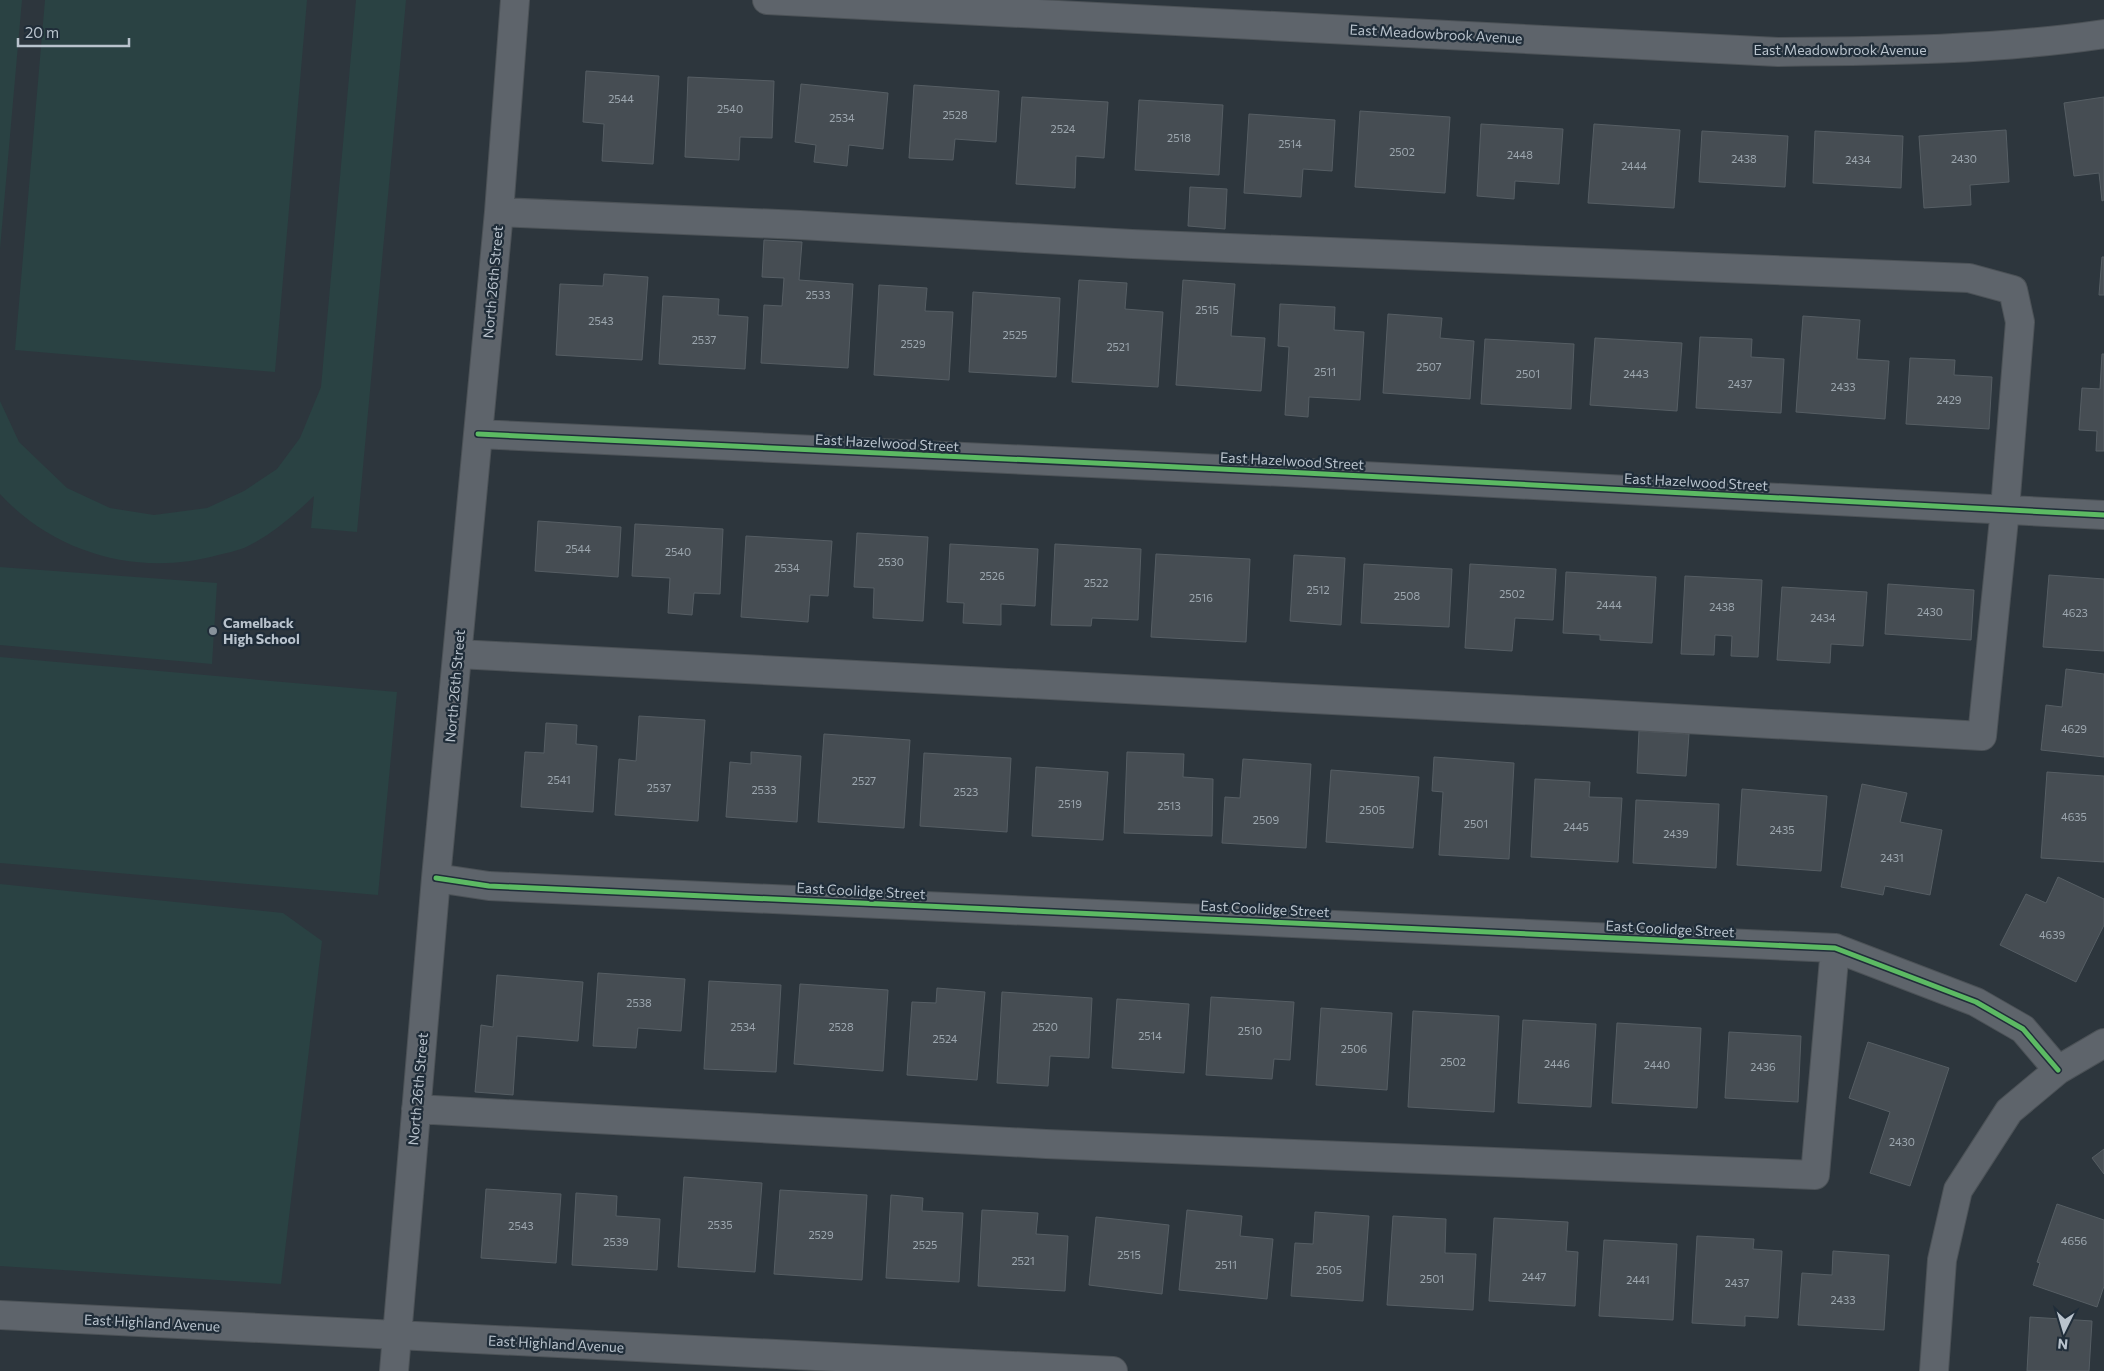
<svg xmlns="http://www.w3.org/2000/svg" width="2104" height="1371" font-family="Commissioner,sans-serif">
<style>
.green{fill:#2a4243}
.building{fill:#464d53;stroke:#565e64}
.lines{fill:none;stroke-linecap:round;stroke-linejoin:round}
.minor-casing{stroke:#4c5257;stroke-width:30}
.minor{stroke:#5e646b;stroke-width:28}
.cycleway-casing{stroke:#202d39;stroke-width:8}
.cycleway{stroke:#5cba63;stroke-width:5}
.poi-dot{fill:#88929b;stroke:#202d39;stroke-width:2}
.labels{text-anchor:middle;stroke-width:4.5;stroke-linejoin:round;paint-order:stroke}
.number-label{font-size:11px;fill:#9ca6ae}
.street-label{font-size:14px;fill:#b9c3cd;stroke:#202d39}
.poi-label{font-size:14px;font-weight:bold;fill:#b9c3cd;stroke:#202d39;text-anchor:start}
</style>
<rect width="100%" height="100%" fill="#2d363d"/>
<path class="green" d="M0,0H22L0,249Z
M45,0H307L275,372L15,350Z
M356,0H406L357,532L311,528L314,496C293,516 270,536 244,548C236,551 226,553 218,555C140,577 55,554 0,494V401L19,442L67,488L110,508L154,515L207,508L244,491L277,469L300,438L321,387Z
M0,567L217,583L212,664L0,645Z
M0,657L397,692L378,895L0,863Z
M0,884L283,913L322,941L281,1284L0,1266Z"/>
<path class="building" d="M586,71L659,76L653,164L602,161L604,124L583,122Z
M688,77L774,81L772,138L740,137L739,160L685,157Z
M801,84L888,93L883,149L849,145L847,166L814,162L816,145L795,142Z
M914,85L999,91L996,142L955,139L953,160L909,158Z
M1022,97L1108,102L1104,158L1076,156L1075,188L1016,184Z
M2104,97V200L2102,201L2099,173L2074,176L2064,103Z
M1139,100L1223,105L1219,175L1135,170Z
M1360,111L1450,117L1445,193L1355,187Z
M1249,114L1335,120L1332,171L1303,169L1301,197L1244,193Z
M1481,124L1563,129L1559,184L1515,181L1514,199L1477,196Z
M1594,124L1680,130L1674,208L1588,203Z
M2006,130L2009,182L1970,185L1971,205L1924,208L1919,136Z
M1702,131L1788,136L1785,187L1699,182Z
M1815,131L1903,136L1901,188L1813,183Z
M1190,187L1227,189L1225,229L1188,226Z
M764,240L802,242L799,280L853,284L848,368L761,363L764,305L782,306L784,278L762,277Z
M2102,257H2104V295H2099Z
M604,274L648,277L642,360L556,355L560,284L603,286Z
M1079,280L1127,283L1125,309L1163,312L1158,387L1072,382Z
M1183,280L1235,284L1231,336L1265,338L1261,391L1176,385Z
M879,285L927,288L925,311L953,312L949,380L874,375Z
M973,292L1060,298L1056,377L969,372Z
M663,296L719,299L718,315L748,317L745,369L659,364Z
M1280,304L1335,307L1334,330L1364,332L1360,400L1309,397L1308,417L1285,415L1289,347L1278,346Z
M1388,314L1442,318L1440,338L1474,341L1470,399L1383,393Z
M1803,316L1860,320L1857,359L1889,361L1885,419L1796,412Z
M1700,337L1752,339L1751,357L1784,359L1781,413L1696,408Z
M1595,338L1682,343L1677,411L1590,405Z
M1485,339L1574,344L1571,409L1481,404Z
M2102,354H2104V451H2096L2097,431L2079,430L2082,388L2100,389Z
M1910,358L1955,360L1954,375L1992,377L1989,429L1906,424Z
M538,521L621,527L618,577L535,571Z
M635,524L723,529L720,594L694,593L692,615L668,613L670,578L632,576Z
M857,533L928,537L923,621L873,618L874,588L854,587Z
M746,536L832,541L828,596L810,595L808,622L741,617Z
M950,544L1038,549L1035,606L1001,604V625L963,623L964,603L947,602Z
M1055,544L1141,549L1138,620L1092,618L1091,626L1051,625Z
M1156,554L1250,559L1246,642L1151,637Z
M1294,555L1345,558L1341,625L1290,621Z
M1364,564L1452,569L1449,627L1361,623Z
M1470,564L1556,569L1553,620L1515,618L1512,651L1465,648Z
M1566,572L1656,577L1652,643L1600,640V635L1563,633Z
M2049,575L2104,579V651L2043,647Z
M1685,576L1762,580L1758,657L1731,656L1732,636L1715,635L1714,655L1681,654Z
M1888,584L1974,590L1971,640L1885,634Z
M1782,587L1867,592L1863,646L1831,644L1830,663L1777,660Z
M2066,669L2104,674V757L2041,750L2046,705L2062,707Z
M639,716L705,720L698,821L615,815L619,759L636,761Z
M546,723L577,725L576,744L597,746L593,812L521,807L525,752L544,753Z
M1639,731L1689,734L1686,776L1637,773Z
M824,734L910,740L904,828L818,822Z
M751,752L801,756L797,822L726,817L730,762L751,764Z
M1127,752L1184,754L1183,777L1213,779L1212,836L1124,833Z
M924,753L1011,758L1007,832L920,826Z
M1434,757L1514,763L1509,859L1439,855L1443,792L1432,791Z
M1243,759L1311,764L1306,848L1222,843L1225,797L1240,798Z
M1036,767L1108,772L1103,840L1032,836Z
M1331,770L1419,777L1413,848L1326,842Z
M2047,772L2104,776V862L2041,858Z
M1535,779L1590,782L1589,797L1622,798L1618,862L1531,857Z
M1862,784L1907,793L1900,822L1942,830L1930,895L1885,886L1883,895L1841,887Z
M1742,789L1827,796L1821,871L1737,865Z
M1636,800L1719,804L1716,868L1633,863Z
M2058,877L2104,899V925L2076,982L2000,945L2026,894L2046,903Z
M598,973L685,979L681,1031L638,1028L636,1048L593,1046Z
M497,975L583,982L578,1041L517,1036L513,1095L475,1092L481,1025L493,1027Z
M709,981L781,985L776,1072L704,1069Z
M800,984L888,990L883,1071L794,1064Z
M937,988L985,992L977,1080L907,1075L912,1002L936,1003Z
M1002,992L1092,998L1089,1058L1050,1056L1048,1086L997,1083Z
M1211,997L1294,1002L1290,1060L1274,1059L1272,1079L1206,1075Z
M1117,999L1189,1004L1184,1073L1112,1068Z
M1321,1008L1392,1013L1387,1090L1316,1085Z
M1413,1011L1499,1016L1494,1112L1408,1107Z
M1523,1020L1596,1024L1591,1107L1518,1103Z
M1617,1023L1701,1028L1697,1108L1612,1103Z
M1729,1032L1801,1036L1798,1102L1725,1098Z
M1868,1042L1949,1068L1910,1186L1870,1173L1890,1112L1849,1098Z
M2104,1149V1174L2092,1158Z
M684,1177L762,1183L755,1272L678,1267Z
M486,1189L561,1194L556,1263L481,1258Z
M780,1190L867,1195L862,1280L774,1274Z
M576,1193L617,1196L616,1216L660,1219L657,1270L572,1265Z
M891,1195L923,1198L922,1211L963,1213L959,1282L886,1278Z
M2057,1204L2104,1220V1286L2097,1307L2033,1285L2040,1263L2037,1262Z
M982,1210L1038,1213L1036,1234L1068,1236L1065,1291L978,1286Z
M1187,1210L1242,1216L1240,1236L1273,1239L1267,1299L1179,1290Z
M1315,1212L1369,1216L1363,1301L1291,1296L1295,1243L1313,1244Z
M1393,1216L1446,1219L1445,1253L1476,1254L1473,1310L1387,1305Z
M1096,1217L1169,1225L1162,1294L1089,1285Z
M1494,1218L1568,1222L1566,1251L1578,1252L1575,1306L1489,1301Z
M1697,1236L1754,1239L1753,1249L1782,1251L1778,1318L1745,1316V1326L1692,1323Z
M1604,1240L1677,1244L1673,1320L1599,1316Z
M1833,1251L1889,1255L1884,1330L1798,1325L1802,1273L1832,1275Z
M2030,1317L2092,1321L2089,1371H2027Z"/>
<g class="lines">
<g class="minor-casing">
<path id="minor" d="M767,0L1778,52C1887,51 1996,50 2104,34
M478,434L1305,473L2104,515
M458,654L1581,713L1982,736L2005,509L2020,322L2013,290L1969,278L1132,244L800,225L499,212
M436,878L489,886L1835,948L1976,1002L2023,1029L2058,1070
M416,1109L1046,1144L1815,1175L1835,948
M0,1315L1113,1371
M394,1371L436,878L499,212L515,0
M1934,1371L1942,1260L1958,1190L2009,1111L2058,1070L2104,1043"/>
</g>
<use href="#minor" class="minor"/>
<g class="cycleway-casing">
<path id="cycleway" d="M478,434L1305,473L2104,515
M436,878L489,886L1835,948L1976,1002L2023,1029L2058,1070"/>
</g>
<use href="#cycleway" class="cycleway"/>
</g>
<circle class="poi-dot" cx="213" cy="631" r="5"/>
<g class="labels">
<g class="number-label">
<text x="621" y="103">2544</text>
<text x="730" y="113">2540</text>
<text x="955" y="119">2528</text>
<text x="842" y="122">2534</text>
<text x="1063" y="133">2524</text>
<text x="1179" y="142">2518</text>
<text x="1290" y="148">2514</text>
<text x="1402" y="156">2502</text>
<text x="1520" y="159">2448</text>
<text x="1744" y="163">2438</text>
<text x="1964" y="163">2430</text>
<text x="1858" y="164">2434</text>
<text x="1634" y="170">2444</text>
<text x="818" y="299">2533</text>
<text x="1207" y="314">2515</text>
<text x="601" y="325">2543</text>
<text x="1015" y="339">2525</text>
<text x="704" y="344">2537</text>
<text x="913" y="348">2529</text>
<text x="1118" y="351">2521</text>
<text x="1429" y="371">2507</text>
<text x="1325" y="376">2511</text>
<text x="1528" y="378">2501</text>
<text x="1636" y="378">2443</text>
<text x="1740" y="388">2437</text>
<text x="1843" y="391">2433</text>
<text x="1949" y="404">2429</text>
<text x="578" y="553">2544</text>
<text x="678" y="556">2540</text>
<text x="891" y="566">2530</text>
<text x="787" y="572">2534</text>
<text x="992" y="580">2526</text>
<text x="1096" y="587">2522</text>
<text x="1318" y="594">2512</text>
<text x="1512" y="598">2502</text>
<text x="1407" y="600">2508</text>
<text x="1201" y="602">2516</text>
<text x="1609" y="609">2444</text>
<text x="1722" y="611">2438</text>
<text x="1930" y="616">2430</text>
<text x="2075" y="617">4623</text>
<text x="1823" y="622">2434</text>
<text x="2074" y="733">4629</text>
<text x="559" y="784">2541</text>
<text x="864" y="785">2527</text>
<text x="659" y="792">2537</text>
<text x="764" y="794">2533</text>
<text x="966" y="796">2523</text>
<text x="1070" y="808">2519</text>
<text x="1169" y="810">2513</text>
<text x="1372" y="814">2505</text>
<text x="2074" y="821">4635</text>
<text x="1266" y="824">2509</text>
<text x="1476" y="828">2501</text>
<text x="1576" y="831">2445</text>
<text x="1782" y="834">2435</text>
<text x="1676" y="838">2439</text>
<text x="1892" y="862">2431</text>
<text x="2052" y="939">4639</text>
<text x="639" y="1007">2538</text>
<text x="743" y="1031">2534</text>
<text x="841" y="1031">2528</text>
<text x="1045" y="1031">2520</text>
<text x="1250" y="1035">2510</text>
<text x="1150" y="1040">2514</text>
<text x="945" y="1043">2524</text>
<text x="1354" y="1053">2506</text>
<text x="1453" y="1066">2502</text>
<text x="1557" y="1068">2446</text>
<text x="1657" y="1069">2440</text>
<text x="1763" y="1071">2436</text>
<text x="1902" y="1146">2430</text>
<text x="720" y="1229">2535</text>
<text x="521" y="1230">2543</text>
<text x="821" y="1239">2529</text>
<text x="2074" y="1245">4656</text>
<text x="616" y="1246">2539</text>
<text x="925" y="1249">2525</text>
<text x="1129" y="1259">2515</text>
<text x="1023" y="1265">2521</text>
<text x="1226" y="1269">2511</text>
<text x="1329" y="1274">2505</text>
<text x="1534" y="1281">2447</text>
<text x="1432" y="1283">2501</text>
<text x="1638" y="1284">2441</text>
<text x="1737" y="1287">2437</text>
<text x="1843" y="1304">2433</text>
</g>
<g class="street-label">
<text transform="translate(1436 34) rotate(3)" y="5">East Meadowbrook Avenue</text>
<text x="1840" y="55">East Meadowbrook Avenue</text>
<text transform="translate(493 282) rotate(-85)" y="5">North 26th Street</text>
<text transform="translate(887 443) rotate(3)" y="5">East Hazelwood Street</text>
<text transform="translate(1292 461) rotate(3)" y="5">East Hazelwood Street</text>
<text transform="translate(1696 482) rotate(3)" y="5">East Hazelwood Street</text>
<text transform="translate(455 686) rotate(-85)" y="5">North 26th Street</text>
<text transform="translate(861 891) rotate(3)" y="5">East Coolidge Street</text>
<text transform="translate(1265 909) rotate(3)" y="5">East Coolidge Street</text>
<text transform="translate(1670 929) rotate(3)" y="5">East Coolidge Street</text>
<text transform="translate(418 1089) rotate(-85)" y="5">North 26th Street</text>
<text transform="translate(152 1323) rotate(3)" y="5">East Highland Avenue</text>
<text transform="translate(556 1344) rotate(3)" y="5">East Highland Avenue</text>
</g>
<g class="poi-label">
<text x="223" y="628">Camelback<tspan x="223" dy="16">High School</tspan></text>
</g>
</g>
<g transform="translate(2064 1331) rotate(185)" stroke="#202d39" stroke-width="4" paint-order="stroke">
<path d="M0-4L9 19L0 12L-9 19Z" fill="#b9c3cd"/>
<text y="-8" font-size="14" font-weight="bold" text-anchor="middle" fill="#b9c3cd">N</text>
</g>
<path d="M18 38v8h111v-8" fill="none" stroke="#b9c3cd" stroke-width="2.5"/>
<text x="25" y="38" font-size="15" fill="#b9c3cd" stroke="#202d39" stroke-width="4" paint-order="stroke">20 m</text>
</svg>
